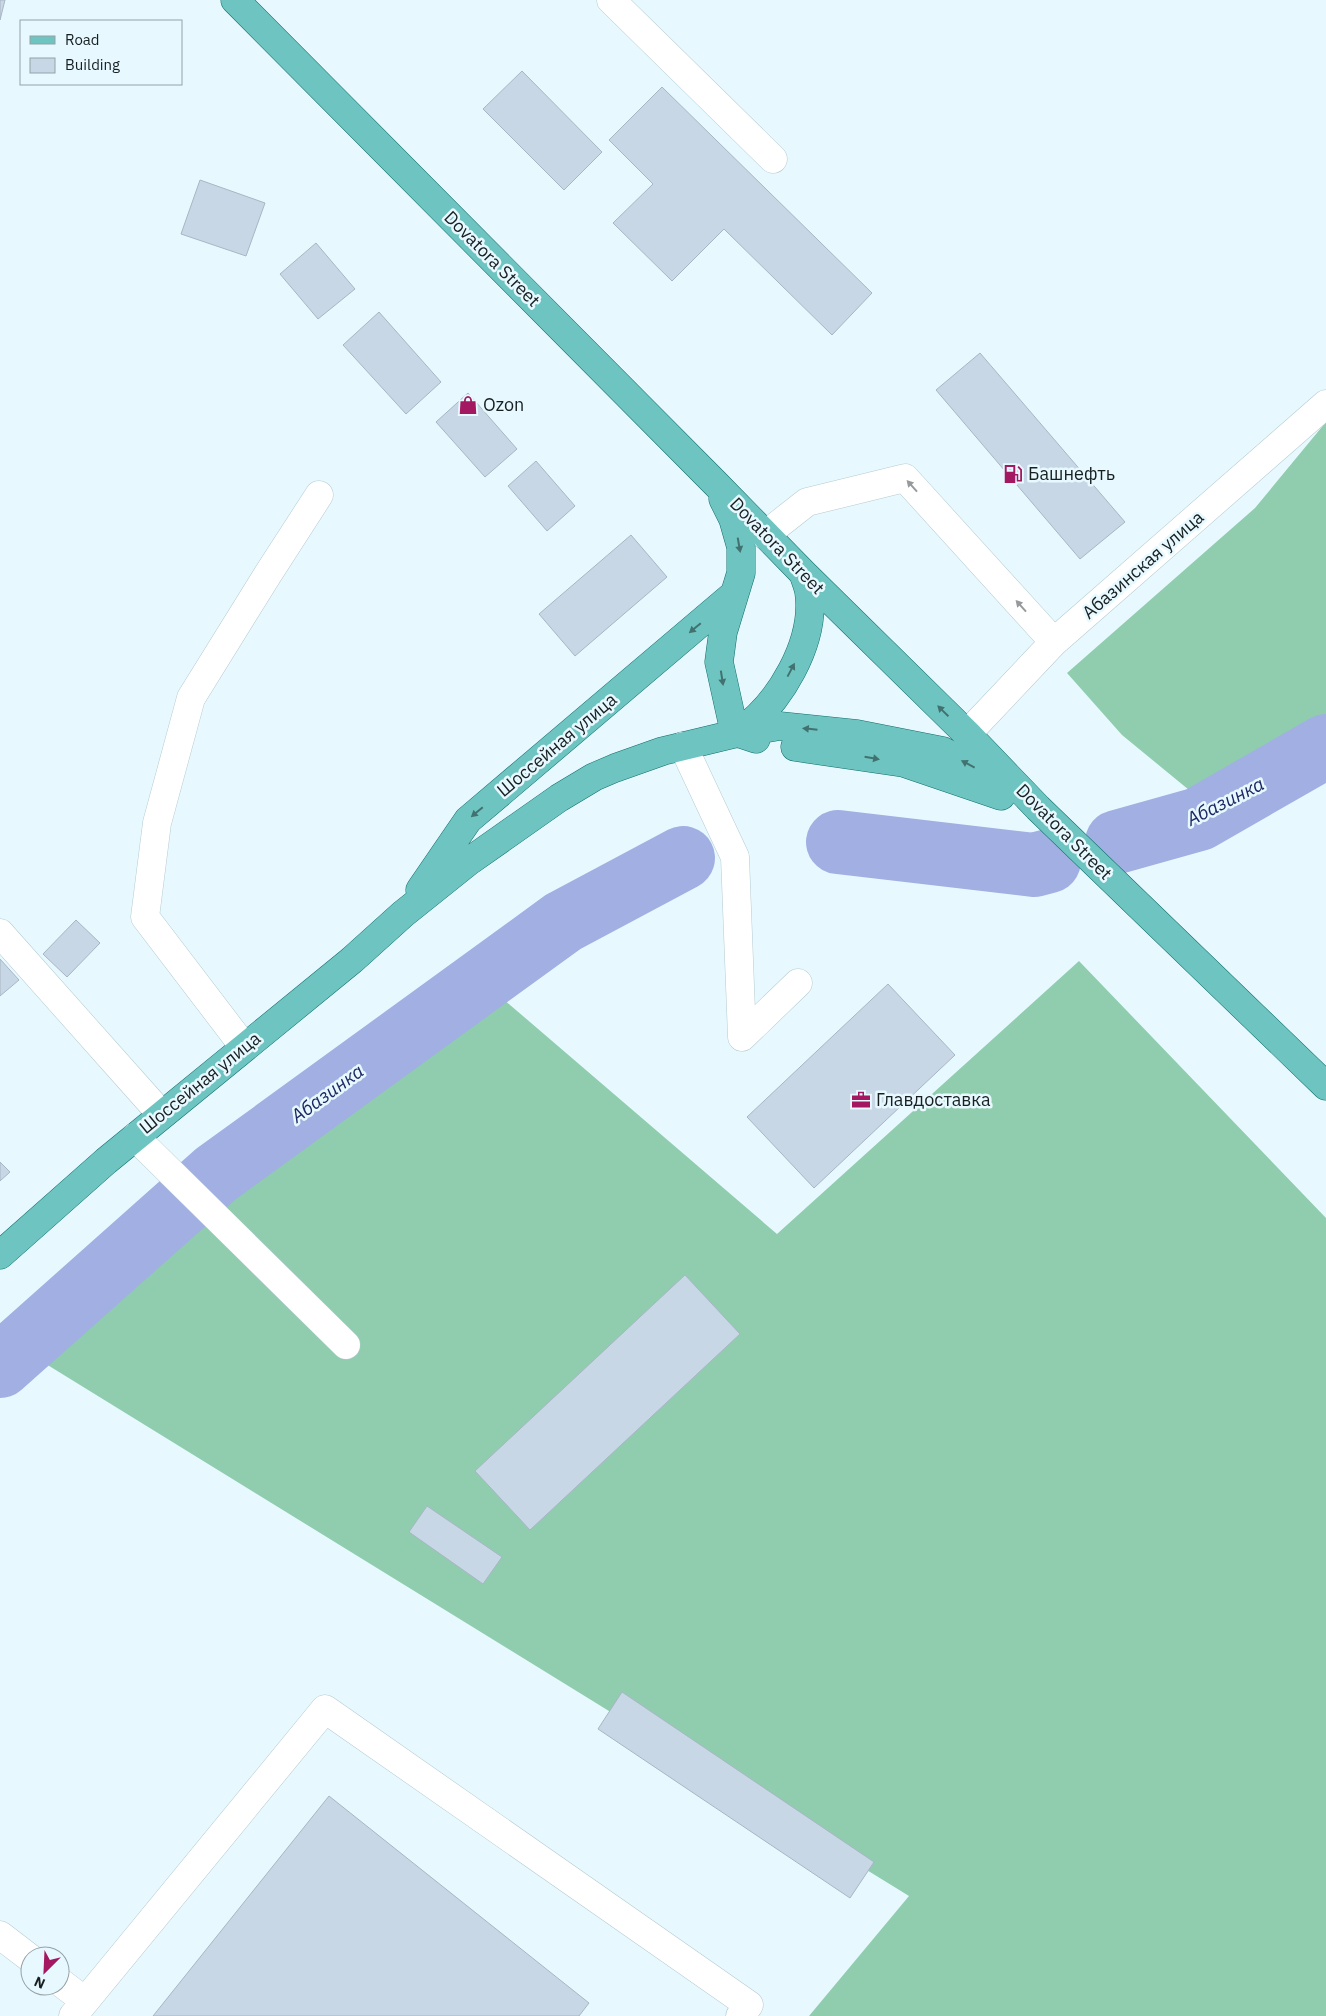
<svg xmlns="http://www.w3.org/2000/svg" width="1326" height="2016" font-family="'IBM Plex Sans',sans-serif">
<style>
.forest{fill:#90cdaf}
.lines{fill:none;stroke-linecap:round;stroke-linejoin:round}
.river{stroke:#a1afe3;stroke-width:64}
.building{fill:#c8d7e5;stroke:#a7b6c4}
.minor-casing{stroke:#b5cbd1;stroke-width:29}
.major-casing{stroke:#11706d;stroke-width:29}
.minor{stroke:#fff;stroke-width:28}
.major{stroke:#6ec4c0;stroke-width:28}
.oneway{fill:#979a9b}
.oneway2{fill:#427270}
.labels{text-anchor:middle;stroke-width:5;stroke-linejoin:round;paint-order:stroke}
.street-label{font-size:18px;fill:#171f21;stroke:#e7f9ff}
.poi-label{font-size:18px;fill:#171f21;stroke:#e7f9ff;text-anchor:start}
.water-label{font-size:19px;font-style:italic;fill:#1e2663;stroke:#e7f9ff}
</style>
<rect width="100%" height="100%" fill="#e7f9ff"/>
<path class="forest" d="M1326,422V770L1239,831L1122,735L1067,673L1255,508Z
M1079,961L1326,1218V2016H809L909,1896L33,1356L488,986L777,1234Z"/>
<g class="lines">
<path class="river" d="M838,842L1034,865L1049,861
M1117,842L1199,819L1326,746
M0,1366L216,1174L563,922L683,858"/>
</g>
<path class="building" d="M0,0H5L0,20Z
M522,71L602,152L564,190L483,109Z
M662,87L872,293L832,335L724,229L672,281L613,223L653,184L609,140Z
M200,180L265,203L246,256L181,234Z
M316,243L355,289L318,319L280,274Z
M379,312L441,382L406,414L343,345Z
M980,353L1125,522L1080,559L936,390Z
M468,393L517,449L485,477L436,422Z
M536,461L575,506L547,531L508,486Z
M631,535L667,577L575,656L539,614Z
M76,920L100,943L67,977L43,954Z
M0,959L19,980L0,996Z
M888,984L955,1055L814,1188L747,1117Z
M0,1162L10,1172L0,1181Z
M685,1275L740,1334L530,1530L475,1471Z
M427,1506L502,1557L483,1584L409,1532Z
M622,1692L874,1862L850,1898L598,1729Z
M329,1796L589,2003L579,2016H153Z"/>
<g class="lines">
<g class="minor-casing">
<path id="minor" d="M611,0L773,159
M765,535L807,502L905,478L1054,642
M967,734L1054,642L1326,404
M683,746L735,857L742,1037L798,983
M0,933L154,1106
M238,1039L145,917L157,823L191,698L268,574L319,495
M135,1137L346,1345
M0,1935L30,1958
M60,1982L85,2001
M73,2016L325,1709L749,2005L740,2016"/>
</g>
<g class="major-casing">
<path id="major" d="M235,0L716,484L803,573L967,734L1038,808L1326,1086
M723,499L733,519L741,547V573L723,632L719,662L732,721L738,733L756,739
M739,732C780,704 816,642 809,592C808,586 805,579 803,573
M795,747L904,763L1001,796
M420,890L468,820L732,596
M0,1255L106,1161L352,960L403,914L468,862L559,798L594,777L615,768L663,751L738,733L780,726L857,734L943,751L1002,783"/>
</g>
<use href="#minor" class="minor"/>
<use href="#major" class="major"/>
</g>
<defs><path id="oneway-solid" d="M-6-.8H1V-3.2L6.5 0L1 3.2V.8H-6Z" transform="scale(1.25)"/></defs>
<g class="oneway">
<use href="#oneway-solid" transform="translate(912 486) rotate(-132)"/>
<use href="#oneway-solid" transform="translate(1021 606) rotate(-132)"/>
</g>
<g class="oneway2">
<use href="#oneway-solid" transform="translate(739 545) rotate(80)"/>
<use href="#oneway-solid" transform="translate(695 628) rotate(140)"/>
<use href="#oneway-solid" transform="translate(791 670) rotate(-62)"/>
<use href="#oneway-solid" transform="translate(722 678) rotate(81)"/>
<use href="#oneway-solid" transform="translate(943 711) rotate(-136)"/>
<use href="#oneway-solid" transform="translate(810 729) rotate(-174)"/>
<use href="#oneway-solid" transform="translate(872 758) rotate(10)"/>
<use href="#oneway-solid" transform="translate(968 764) rotate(-152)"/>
<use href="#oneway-solid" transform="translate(477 812) rotate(140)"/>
</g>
<defs>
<g id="shop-bare" transform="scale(1.5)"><path d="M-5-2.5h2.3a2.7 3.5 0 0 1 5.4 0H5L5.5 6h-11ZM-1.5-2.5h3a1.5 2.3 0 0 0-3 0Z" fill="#a31860" stroke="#e7f9ff" stroke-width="2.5" paint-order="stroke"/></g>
<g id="fuel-bare" transform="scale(1.5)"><path d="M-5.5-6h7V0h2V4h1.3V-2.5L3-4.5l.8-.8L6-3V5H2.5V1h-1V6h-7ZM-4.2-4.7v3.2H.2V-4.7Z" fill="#a31860" stroke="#e7f9ff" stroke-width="2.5" paint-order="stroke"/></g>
<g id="office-bare" transform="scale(1.5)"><path d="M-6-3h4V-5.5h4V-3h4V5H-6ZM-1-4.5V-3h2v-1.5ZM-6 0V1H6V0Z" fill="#a31860" stroke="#e7f9ff" stroke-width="2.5" paint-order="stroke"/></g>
</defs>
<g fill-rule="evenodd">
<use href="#shop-bare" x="468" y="405"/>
<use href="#fuel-bare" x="1013" y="474"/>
<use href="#office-bare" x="861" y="1100"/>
</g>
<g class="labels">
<g class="street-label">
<text transform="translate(492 259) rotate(45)" y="6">Dovatora Street</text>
<text transform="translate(777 546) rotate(46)" y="6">Dovatora Street</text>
<text transform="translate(1143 565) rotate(-41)" y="6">Абазинская улица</text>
<text transform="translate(557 745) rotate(-40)" y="6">Шоссейная улица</text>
<text transform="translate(1064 832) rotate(45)" y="6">Dovatora Street</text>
<text transform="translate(200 1083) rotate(-39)" y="6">Шоссейная улица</text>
</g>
<g class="poi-label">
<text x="483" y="411">Ozon</text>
<text x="1028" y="480">Башнефть</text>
<text x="876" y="1106">Главдоставка</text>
</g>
<g class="water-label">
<text transform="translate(1225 801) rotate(-27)" y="7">Абазинка</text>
<text transform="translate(327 1093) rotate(-36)" y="7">Абазинка</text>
</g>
</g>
<rect x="20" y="20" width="162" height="65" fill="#e7f9ff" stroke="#94a2a6"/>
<rect x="30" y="36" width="25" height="8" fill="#6ec4c0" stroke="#94a2a6"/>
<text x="65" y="45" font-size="15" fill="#171f21">Road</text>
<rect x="30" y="58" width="25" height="15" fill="#c8d7e5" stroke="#94a2a6"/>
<text x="65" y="70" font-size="15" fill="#171f21">Building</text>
<g transform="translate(45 1971) rotate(204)"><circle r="24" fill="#e7f9ff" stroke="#94a2a6"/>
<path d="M0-4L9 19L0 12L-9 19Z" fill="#a31860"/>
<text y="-8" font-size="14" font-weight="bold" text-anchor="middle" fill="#171f21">N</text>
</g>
</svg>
